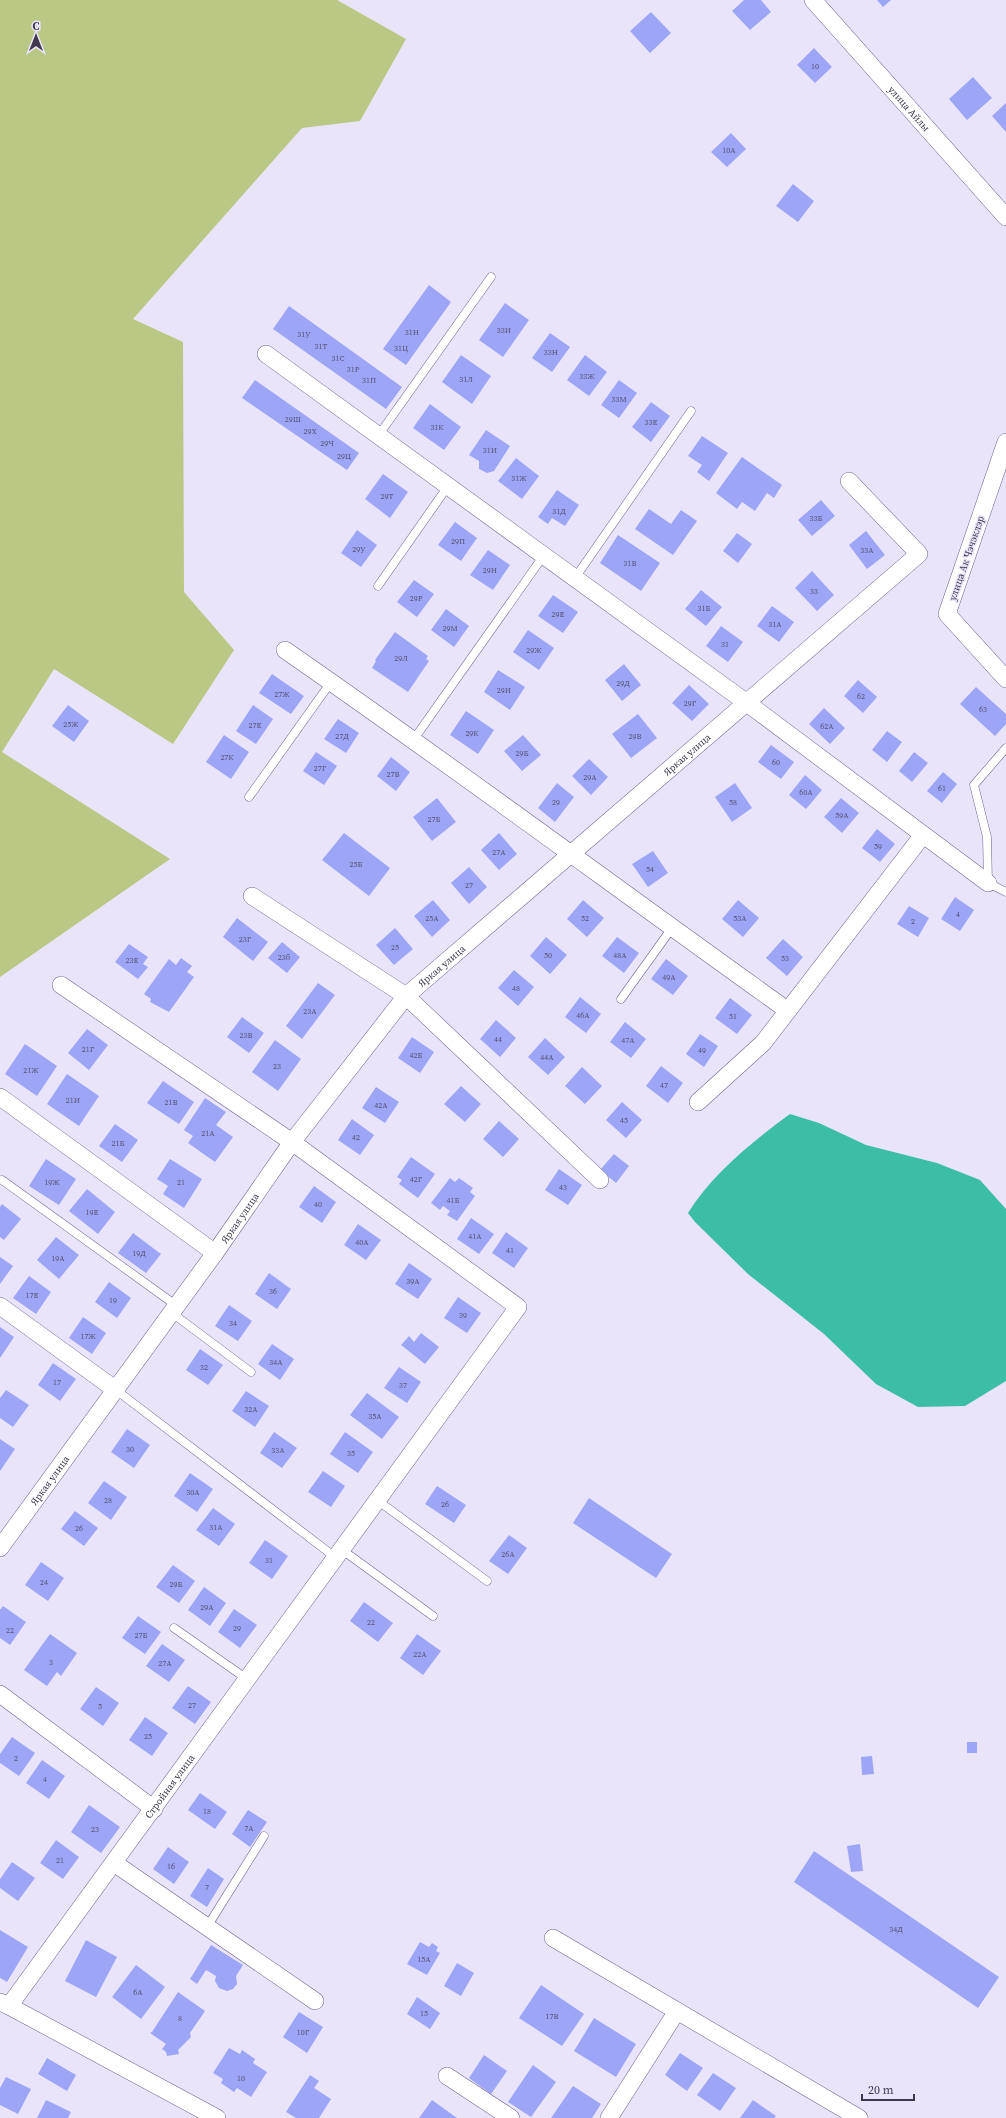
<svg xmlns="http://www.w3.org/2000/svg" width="1006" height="2118" font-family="'Source Serif 4',serif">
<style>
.green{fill:#b9c884}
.water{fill:#3cbda6}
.building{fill:#9da6f6}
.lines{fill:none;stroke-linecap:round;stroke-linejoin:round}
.lane-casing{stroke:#706091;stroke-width:9}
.street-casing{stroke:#706091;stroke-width:18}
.lane{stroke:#fff;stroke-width:8}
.street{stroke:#fff;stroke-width:17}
.labels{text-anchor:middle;stroke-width:3;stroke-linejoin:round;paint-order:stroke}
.number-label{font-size:8px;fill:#565377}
.street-label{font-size:10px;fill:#3e374d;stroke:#eae4fa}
</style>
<rect width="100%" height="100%" fill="#eae4fa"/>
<path class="green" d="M0,0H337L406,39L360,121L302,128L133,319L183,342L184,592L234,650L173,744L54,669L2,752L170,859L0,977Z"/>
<path class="water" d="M790,1114L819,1123L866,1145L937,1163L980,1180L1006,1209V1381L965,1406L918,1407L876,1384L824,1334L748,1274L695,1222L688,1213C712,1174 753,1141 790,1114Z"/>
<path class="building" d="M744,0H761L771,12L750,30L732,11Z
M877,0H891L883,7Z
M651,12L671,33L650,53L630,31Z
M814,48L832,67L815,83L797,65Z
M973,77L992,98L967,120L949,99Z
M1006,103V132L992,116Z
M731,133L746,149L727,167L711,152Z
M793,184L814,201L798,222L776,206Z
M429,285L451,302L406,365L383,349Z
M505,303L529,320L503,357L479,340Z
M289,306L402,387L386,409L273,329Z
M550,333L570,347L552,372L532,358Z
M461,355L491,376L472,404L442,382Z
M585,355L607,372L589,396L567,380Z
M255,380L359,453L347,470L242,398Z
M619,380L637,393L619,418L601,405Z
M651,402L670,416L651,442L632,427Z
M430,404L461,427L444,450L413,428Z
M486,430L510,446L494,471L487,473L479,469V461L469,455Z
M702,436L728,453L709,481L697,472L702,465L688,456Z
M742,457L782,485L774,498L767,493L755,511L742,502L737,509L716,493Z
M516,458L539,476L522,499L498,481Z
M383,474L408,492L390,518L365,499Z
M557,490L579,505L565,526L552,518L548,524L538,517Z
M821,500L835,516L812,536L798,520Z
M649,509L671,524L681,510L697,521L673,555L635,529Z
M455,522L477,538L461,561L438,545Z
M357,530L377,545L361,567L341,553Z
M866,531L885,555L867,569L849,545Z
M737,533L752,544L738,563L723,551Z
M618,535L660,563L641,591L600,563Z
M488,550L510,565L493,590L470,575Z
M812,571L834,595L817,611L795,588Z
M414,580L434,594L417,617L397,602Z
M701,590L722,607L706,626L685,609Z
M553,595L578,612L563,633L538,616Z
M772,606L794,622L779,642L757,626Z
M446,609L469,626L454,647L431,630Z
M721,626L743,642L728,662L706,646Z
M528,630L554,648L539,670L513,652Z
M395,632L428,656L426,659L429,661L408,692L372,668L376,661L375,660Z
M624,664L641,685L622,701L605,680Z
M498,670L525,687L510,710L484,692Z
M272,674L304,696L291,714L259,693Z
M858,680L877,697L863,713L844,696Z
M689,685L709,704L692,721L672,703Z
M976,687L1006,714V724L995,736L960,704Z
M68,705L89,721L74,742L52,726Z
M253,705L273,719L256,744L236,731Z
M824,708L845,728L830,744L809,724Z
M466,711L494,730L478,754L450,735Z
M638,714L657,738L631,758L612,734Z
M338,719L359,733L346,753L324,739Z
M887,731L902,742L887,762L872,750Z
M224,735L249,752L231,779L206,762Z
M523,735L541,755L522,771L504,751Z
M771,745L794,762L781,779L758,762Z
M316,752L337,766L324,785L303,771Z
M914,752L928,763L912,782L899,771Z
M391,757L410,772L396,791L377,776Z
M589,759L608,777L591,795L572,776Z
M943,772L957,784L942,803L927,791Z
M805,775L822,790L806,809L789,795Z
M557,783L574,797L555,822L538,808Z
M735,783L752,808L732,822L715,797Z
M437,798L456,822L432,841L413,817Z
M841,798L859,813L842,833L824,817Z
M877,829L895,844L880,862L862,848Z
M344,833L390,868L369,896L322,860Z
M499,833L517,854L499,870L481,850Z
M653,851L668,873L648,887L632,864Z
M469,867L487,887L469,904L451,883Z
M955,897L974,910L960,931L941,919Z
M433,900L450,920L432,937L414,916Z
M583,900L604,918L587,937L567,919Z
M738,900L759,918L743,937L722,919Z
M909,906L929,918L918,937L897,924Z
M237,918L268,942L253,961L223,937Z
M395,928L413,949L394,965L376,945Z
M546,937L567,955L550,974L530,956Z
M617,937L639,953L624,973L602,956Z
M783,939L803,957L787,976L766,958Z
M282,942L300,957L287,973L268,958Z
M129,944L148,957L143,964L148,967L138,979L115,962Z
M181,958L192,966L187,972L194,977L169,1012L150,1002L151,999L144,994L169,959L176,965Z
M666,959L688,976L673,995L651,979Z
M514,970L534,987L518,1006L498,988Z
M318,983L335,995L302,1039L286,1026Z
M580,997L601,1014L586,1033L565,1017Z
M730,998L752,1015L737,1034L715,1018Z
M242,1017L264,1033L249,1053L227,1037Z
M496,1020L516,1038L500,1057L480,1039Z
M625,1022L646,1039L631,1058L610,1042Z
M87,1029L108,1045L89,1070L68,1053Z
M700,1034L718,1046L704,1067L686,1054Z
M412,1037L434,1052L420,1073L398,1058Z
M545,1038L565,1057L548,1075L528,1057Z
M275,1040L301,1059L278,1091L252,1072Z
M25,1044L57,1066L37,1096L5,1074Z
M661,1066L683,1083L668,1103L646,1086Z
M582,1067L602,1086L585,1104L565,1086Z
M67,1074L99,1096L79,1126L47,1104Z
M163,1081L194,1102L179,1124L147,1103Z
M461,1086L481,1104L465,1122L444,1104Z
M376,1087L399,1102L385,1123L362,1108Z
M205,1098L226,1112L216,1125L233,1137L215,1162L188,1143L193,1136L184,1130Z
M622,1102L642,1120L626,1138L606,1120Z
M352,1119L374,1135L360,1155L338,1140Z
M499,1121L519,1139L503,1157L483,1139Z
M115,1124L138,1140L122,1162L99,1146Z
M614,1154L629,1166L616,1183L600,1170Z
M411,1157L435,1174L418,1198L399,1184L402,1180L397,1177Z
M46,1159L76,1179L59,1205L29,1186Z
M170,1159L202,1179L184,1208L163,1194L168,1186L157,1179Z
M559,1169L582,1185L568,1205L545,1190Z
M450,1178L455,1182L459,1178L473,1188L470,1192L475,1196L457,1221L447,1215L450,1211L443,1206L440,1210L431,1203Z
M314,1186L336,1202L322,1223L299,1207Z
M87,1189L115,1212L98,1234L69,1211Z
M2,1204L21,1219L4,1240L0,1237V1207Z
M471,1218L494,1234L479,1254L457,1239Z
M358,1224L381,1240L366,1260L344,1245Z
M506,1232L528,1248L514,1268L492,1253Z
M133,1233L161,1254L146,1273L118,1253Z
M56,1237L79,1255L59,1279L37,1260Z
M0,1257L13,1266L0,1284Z
M409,1263L432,1279L418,1299L395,1284Z
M269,1273L291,1289L277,1309L255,1294Z
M29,1276L51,1292L36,1314L13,1298Z
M109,1282L131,1298L117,1318L95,1302Z
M458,1297L481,1313L467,1333L444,1318Z
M229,1305L252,1321L238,1341L215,1326Z
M83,1317L106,1333L92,1354L69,1338Z
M0,1327L14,1337L0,1358Z
M421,1333L439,1347L425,1364L401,1345L409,1336L414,1342Z
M272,1344L294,1359L280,1380L258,1364Z
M200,1349L223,1365L208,1385L186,1370Z
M53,1363L76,1379L60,1401L38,1385Z
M399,1367L421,1382L407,1403L384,1388Z
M6,1390L29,1405L13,1427L0,1418V1398Z
M246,1391L269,1406L255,1427L232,1411Z
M367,1393L399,1417L382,1439L350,1415Z
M127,1429L150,1445L134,1468L111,1452Z
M274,1432L297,1448L282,1468L260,1453Z
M345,1432L373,1452L358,1473L330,1454Z
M0,1439L15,1449L0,1471Z
M323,1471L345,1486L331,1507L308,1492Z
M190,1473L213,1489L197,1512L174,1496Z
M104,1481L127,1497L111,1520L88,1503Z
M437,1486L466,1505L454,1523L425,1504Z
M589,1498L672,1554L656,1578L573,1523Z
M213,1508L235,1524L219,1546L196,1530Z
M75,1511L98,1528L84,1546L61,1529Z
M509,1535L527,1548L508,1574L489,1561Z
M265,1540L288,1556L272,1579L249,1563Z
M41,1562L64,1578L48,1601L25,1585Z
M173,1565L195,1581L179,1603L156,1587Z
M204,1587L226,1603L210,1626L188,1610Z
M364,1602L393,1623L378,1642L350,1621Z
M3,1606L26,1622L10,1645L0,1638V1610Z
M234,1609L257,1625L240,1648L218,1632Z
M138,1616L161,1632L145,1654L122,1638Z
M50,1634L77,1653L61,1676L57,1672L47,1686L24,1670Z
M417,1634L441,1651L423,1675L400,1658Z
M162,1644L185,1660L169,1682L146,1666Z
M188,1686L211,1702L195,1724L172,1708Z
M96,1687L119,1703L103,1726L80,1709Z
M145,1717L168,1733L152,1756L129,1740Z
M12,1737L35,1753L19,1776L0,1763V1754Z
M967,1742H977V1753H967Z
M872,1756L874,1774L862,1775L861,1757Z
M42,1760L65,1776L49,1799L26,1783Z
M200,1793L227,1812L215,1829L188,1810Z
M89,1805L120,1827L101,1853L71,1832Z
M248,1810L267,1822L250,1847L232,1834Z
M56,1840L79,1857L63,1879L40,1863Z
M860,1844L863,1871L851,1872L847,1846Z
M168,1847L189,1862L174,1884L153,1869Z
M814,1851L999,1977L978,2008L794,1882Z
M12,1862L35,1878L18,1901L0,1888V1879Z
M208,1868L224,1879L207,1907L190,1896Z
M0,1930L28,1947L7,1982L0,1978Z
M86,1940L117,1957L96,1997L65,1981Z
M420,1942L429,1947L432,1943L438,1947L436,1951L440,1953L427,1975L407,1964Z
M211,1945L243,1965L236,1976L237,1984L233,1989L227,1991L219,1988L215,1981L216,1976L206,1970L197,1984L190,1979Z
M457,1963L474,1973L461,1996L444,1986Z
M136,1965L165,1987L141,2019L112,1997Z
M541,1985L584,2014L562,2046L519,2018Z
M178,1992L205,2011L190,2033L191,2037L178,2050L179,2054L167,2056L166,2052L162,2049L166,2044L150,2033L152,2032Z
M417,1997L440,2013L430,2029L407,2014Z
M299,2012L323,2027L307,2053L283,2037Z
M594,2018L636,2044L616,2077L574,2051Z
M229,2048L240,2054L242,2050L255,2059L253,2063L267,2072L251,2097L237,2088L234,2092L221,2083L223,2079L213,2073Z
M680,2053L703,2068L687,2091L665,2075Z
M484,2055L507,2071L491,2094L469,2078Z
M47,2058L76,2075L67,2091L38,2074Z
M533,2065L556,2082L531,2117L508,2102Z
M713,2073L736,2088L720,2111L697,2095Z
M310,2075L319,2081L314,2088L331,2099L319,2118H296L286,2112Z
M6,2077L31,2089L18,2114L0,2105V2088Z
M573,2086L601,2104L592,2118H551Z
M46,2100L71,2112L68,2118H37Z
M432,2100L457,2118H419Z
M753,2100L776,2116L774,2118H740Z"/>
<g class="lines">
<g class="lane-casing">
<path id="lane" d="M378,436L491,277
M575,578L691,411
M378,586L448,486
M414,739L544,555
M1006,748L974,785L987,837L988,883L1006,892
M249,797L331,682
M621,999L672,928
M2,1180L177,1306
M172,1313L251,1372
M116,1390L335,1557
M377,1500L487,1581
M341,1549L433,1616
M174,1628L247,1679
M207,1927L264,1836"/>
</g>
<g class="street-casing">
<g id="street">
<path id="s1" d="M813,0L1006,217"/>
<path d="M266,354L747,703L988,883"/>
<path d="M1006,442L947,614L1006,679"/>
<path d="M285,650C454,767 619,890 787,1010"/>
<path d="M252,896L406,996L600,1180"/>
<path d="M0,1097L215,1253"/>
<path d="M698,1102L763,1043L923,835"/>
<path d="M0,1306L116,1390"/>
<path id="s2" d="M0,1548L215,1253L292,1142L406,996L919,554L849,481"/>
<path d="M0,1694L154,1809"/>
<path d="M114,1863L315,2001"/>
<path d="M553,1938L859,2118"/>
<path id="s3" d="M0,2002L9,2006L518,1307L292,1142L61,985"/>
<path d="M9,2006L217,2118"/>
<path d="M447,2076L511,2118"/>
<path d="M609,2118L677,2011"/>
</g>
</g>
<use href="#lane" class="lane"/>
<use href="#street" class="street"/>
</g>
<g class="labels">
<g class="number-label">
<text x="815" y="69">10</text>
<text x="729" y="153">10А</text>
<text x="504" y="333">33И</text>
<text x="412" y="335">31Н</text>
<text x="304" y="337">31У</text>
<text x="321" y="349">31Т</text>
<text x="401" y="351">31Ц</text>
<text x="551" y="355">33Н</text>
<text x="338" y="361">31С</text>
<text x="353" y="372">31Р</text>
<text x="587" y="379">33Ж</text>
<text x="466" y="382">31Л</text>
<text x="369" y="383">31П</text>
<text x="619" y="402">33М</text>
<text x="293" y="422">29Ш</text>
<text x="651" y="425">33Е</text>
<text x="437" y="430">31К</text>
<text x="310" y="434">29Х</text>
<text x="327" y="446">29Ч</text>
<text x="490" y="453">31И</text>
<text x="344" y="459">29Ц</text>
<text x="519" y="481">31Ж</text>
<text x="387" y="499">29Т</text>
<text x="559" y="514">31Д</text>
<text x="816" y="521">33Б</text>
<text x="458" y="544">29П</text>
<text x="359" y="552">29У</text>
<text x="867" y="553">33А</text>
<text x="630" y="566">31В</text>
<text x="490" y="573">29Н</text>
<text x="814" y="594">33</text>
<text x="416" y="601">29Р</text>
<text x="704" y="611">31Б</text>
<text x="558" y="617">29Е</text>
<text x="775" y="627">31А</text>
<text x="450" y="631">29М</text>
<text x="725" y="647">31</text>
<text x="534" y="653">29Ж</text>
<text x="401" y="661">29Л</text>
<text x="623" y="686">29Д</text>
<text x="504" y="693">29И</text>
<text x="282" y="697">27Ж</text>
<text x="861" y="699">62</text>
<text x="690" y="706">29Г</text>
<text x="983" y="712">63</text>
<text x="71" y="727">25Ж</text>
<text x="255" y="728">27Е</text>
<text x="827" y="729">62А</text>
<text x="472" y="736">29К</text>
<text x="342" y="739">27Д</text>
<text x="635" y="739">29В</text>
<text x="522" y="756">29Б</text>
<text x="227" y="760">27К</text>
<text x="776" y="765">60</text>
<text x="320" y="771">27Г</text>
<text x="393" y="777">27В</text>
<text x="590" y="780">29А</text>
<text x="942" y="791">61</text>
<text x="806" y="795">60А</text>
<text x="556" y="805">29</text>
<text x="733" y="805">58</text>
<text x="842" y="818">59А</text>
<text x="434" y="822">27Б</text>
<text x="878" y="849">59</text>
<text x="499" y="855">27А</text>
<text x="356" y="867">25Б</text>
<text x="650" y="872">54</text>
<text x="469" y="888">27</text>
<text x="958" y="917">4</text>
<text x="432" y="921">25А</text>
<text x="585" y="921">52</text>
<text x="740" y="921">53А</text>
<text x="913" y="924">2</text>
<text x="245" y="942">23Г</text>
<text x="395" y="950">25</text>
<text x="548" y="958">50</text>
<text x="620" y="958">48А</text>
<text x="284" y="960">23б</text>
<text x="785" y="961">53</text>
<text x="132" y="963">23Е</text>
<text x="669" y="980">49А</text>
<text x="516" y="991">48</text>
<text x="310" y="1014">23А</text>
<text x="583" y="1018">46А</text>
<text x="733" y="1019">51</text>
<text x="246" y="1038">23В</text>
<text x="498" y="1042">44</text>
<text x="628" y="1043">47А</text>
<text x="88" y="1052">21Г</text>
<text x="702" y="1053">49</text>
<text x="416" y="1058">42Б</text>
<text x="547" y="1060">44А</text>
<text x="277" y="1069">23</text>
<text x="31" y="1073">21Ж</text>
<text x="664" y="1088">47</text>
<text x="73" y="1103">21И</text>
<text x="171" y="1105">21В</text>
<text x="381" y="1108">42А</text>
<text x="624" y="1123">45</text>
<text x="208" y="1136">21А</text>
<text x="356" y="1140">42</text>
<text x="118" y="1146">21Б</text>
<text x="416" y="1182">42Г</text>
<text x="52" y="1185">19Ж</text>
<text x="181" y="1185">21</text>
<text x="563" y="1190">43</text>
<text x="453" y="1203">41Б</text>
<text x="318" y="1207">40</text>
<text x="92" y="1215">19E</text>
<text x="475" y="1239">41А</text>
<text x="362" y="1245">40А</text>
<text x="510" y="1253">41</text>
<text x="139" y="1256">19Д</text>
<text x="58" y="1261">19А</text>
<text x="413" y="1284">39А</text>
<text x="273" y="1294">36</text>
<text x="32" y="1298">17Е</text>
<text x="113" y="1303">19</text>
<text x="463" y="1318">39</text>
<text x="233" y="1326">34</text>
<text x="88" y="1339">17Ж</text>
<text x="276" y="1365">34А</text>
<text x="204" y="1370">32</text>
<text x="57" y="1385">17</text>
<text x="403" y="1388">37</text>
<text x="251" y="1412">32А</text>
<text x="375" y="1419">35А</text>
<text x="130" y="1452">30</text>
<text x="278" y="1453">33А</text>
<text x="351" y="1456">35</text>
<text x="193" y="1495">30А</text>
<text x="108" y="1503">28</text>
<text x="445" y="1507">26</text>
<text x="216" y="1530">31А</text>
<text x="79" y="1531">26</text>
<text x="508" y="1557">26А</text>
<text x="269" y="1563">31</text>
<text x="44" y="1585">24</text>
<text x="176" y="1587">29Б</text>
<text x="207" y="1610">29А</text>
<text x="371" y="1625">22</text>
<text x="237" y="1631">29</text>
<text x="10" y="1633">22</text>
<text x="141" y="1638">27Б</text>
<text x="420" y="1657">22А</text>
<text x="51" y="1665">3</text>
<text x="165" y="1666">27А</text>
<text x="192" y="1708">27</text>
<text x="100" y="1709">5</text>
<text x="148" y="1739">25</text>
<text x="16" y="1761">2</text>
<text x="45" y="1782">4</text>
<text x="207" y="1814">18</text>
<text x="249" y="1831">7А</text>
<text x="95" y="1832">23</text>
<text x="60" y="1863">21</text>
<text x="171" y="1869">16</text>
<text x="207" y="1890">7</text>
<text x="896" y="1932">34Д</text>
<text x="424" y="1962">15А</text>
<text x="138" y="1995">6А</text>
<text x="424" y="2016">15</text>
<text x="552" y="2019">17В</text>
<text x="180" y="2021">8</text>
<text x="303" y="2035">10Г</text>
<text x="241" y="2081">10</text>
</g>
<g class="street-label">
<text dy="4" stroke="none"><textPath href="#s1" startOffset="145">улица Айлы</textPath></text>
<text transform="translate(966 558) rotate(-71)" y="4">улица Ак Чэчэклэр</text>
<text dy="4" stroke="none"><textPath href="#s2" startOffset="1056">Яркая улица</textPath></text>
<text dy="4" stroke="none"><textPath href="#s2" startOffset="732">Яркая улица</textPath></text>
<text dy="4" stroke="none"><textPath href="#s2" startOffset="408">Яркая улица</textPath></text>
<text dy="4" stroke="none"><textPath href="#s2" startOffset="84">Яркая улица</textPath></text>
<text dy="4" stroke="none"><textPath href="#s3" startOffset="282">Стройная улица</textPath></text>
</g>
</g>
<g transform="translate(36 36)" stroke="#eae4fa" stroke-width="3" paint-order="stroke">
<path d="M0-3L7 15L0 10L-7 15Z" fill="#3e374d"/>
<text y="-6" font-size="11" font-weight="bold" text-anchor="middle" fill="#3e374d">С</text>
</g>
<path d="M862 2094v6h52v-6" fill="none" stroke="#3e374d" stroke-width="2"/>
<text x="868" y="2094" font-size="12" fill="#3e374d" stroke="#eae4fa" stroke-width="3" paint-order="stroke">20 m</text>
</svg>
